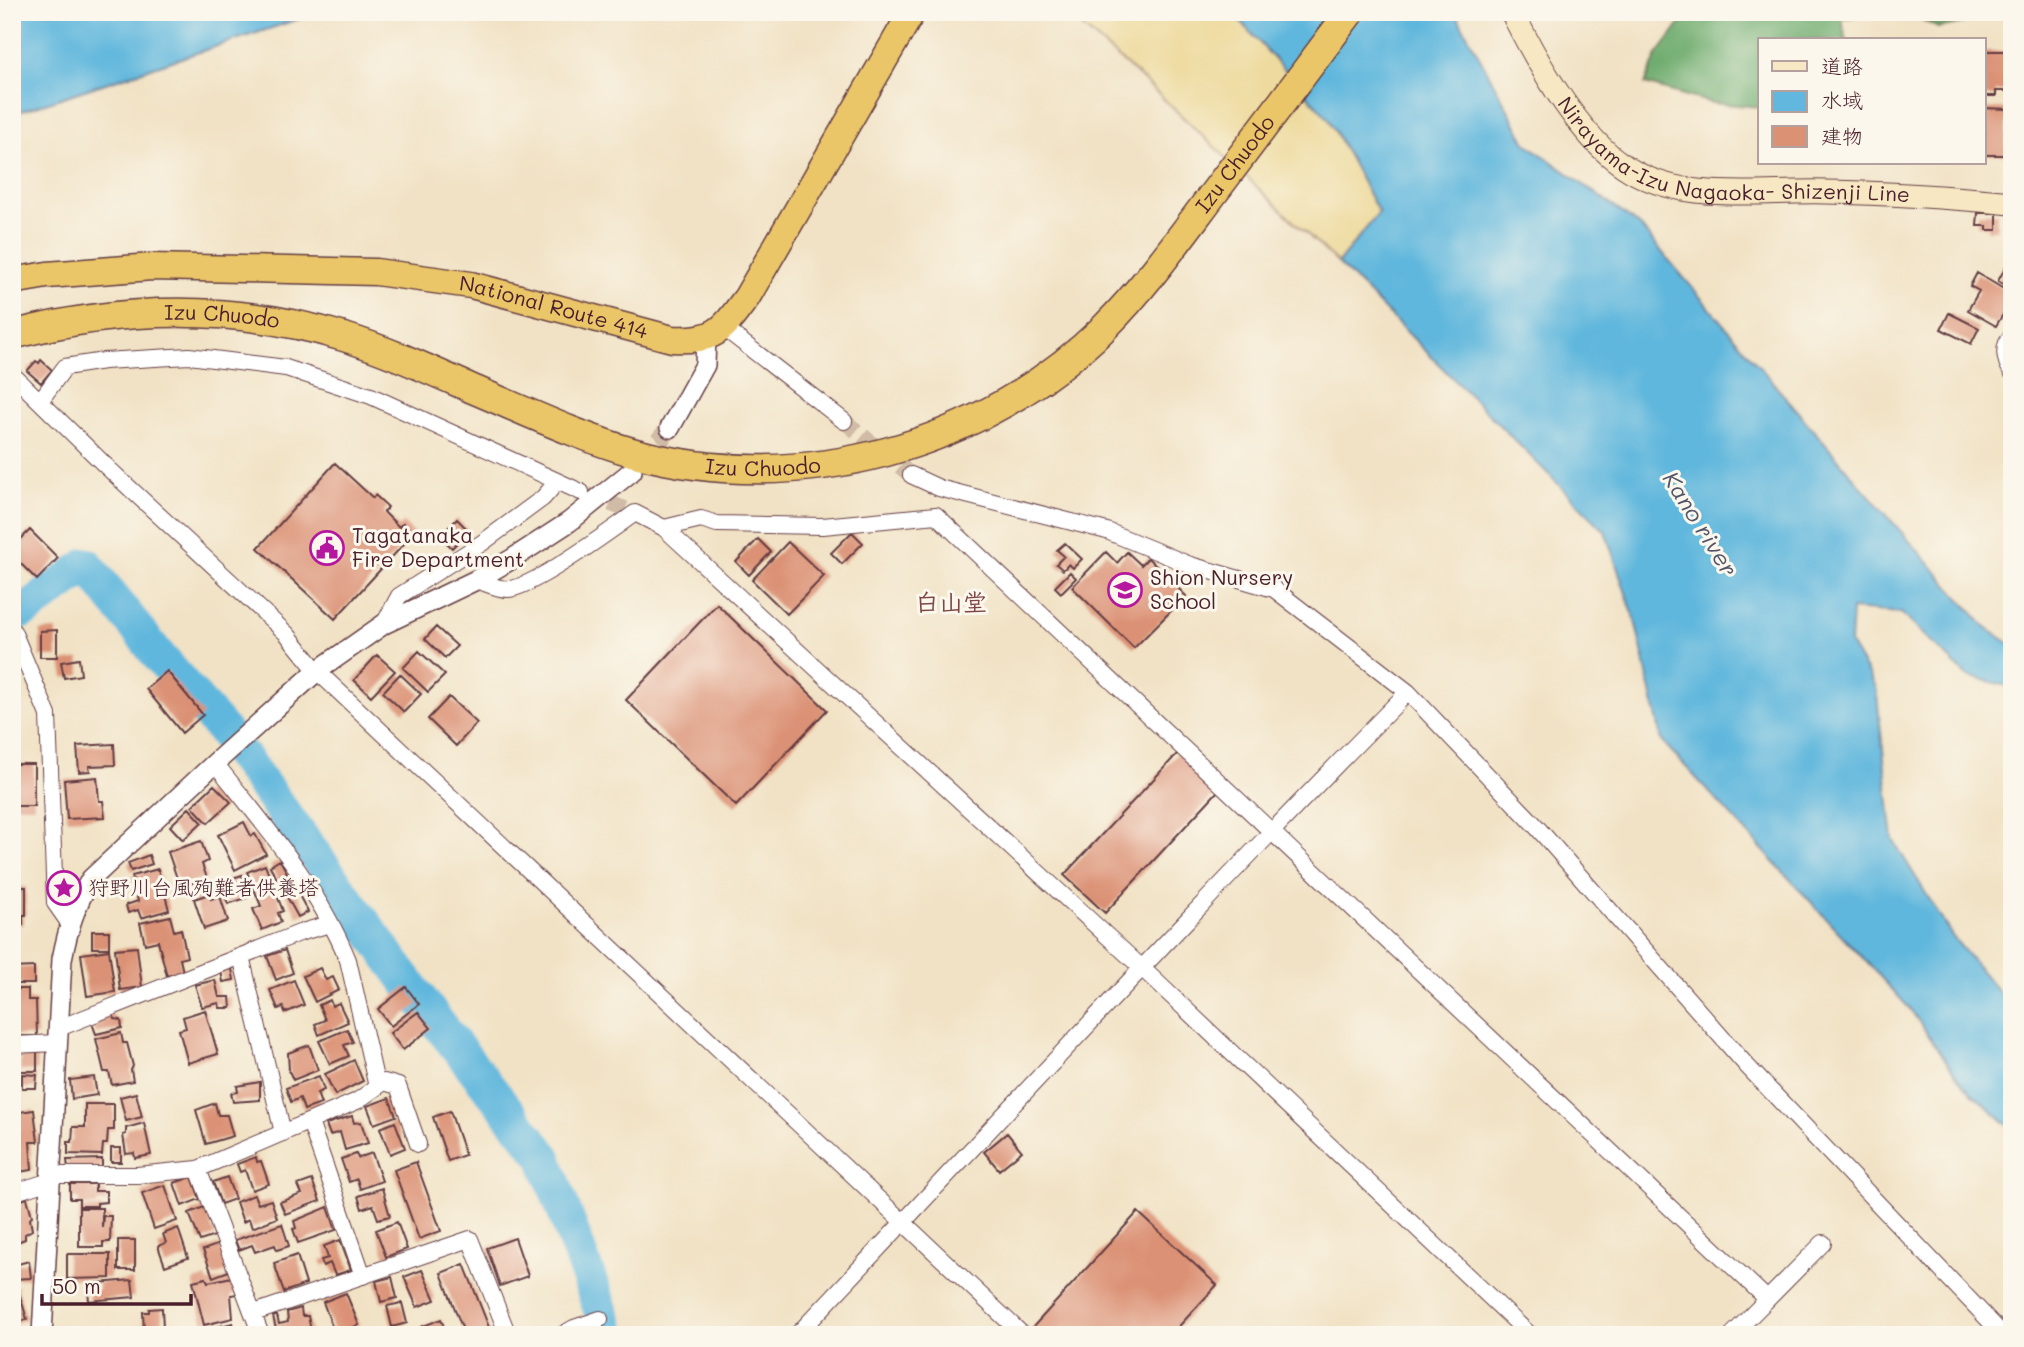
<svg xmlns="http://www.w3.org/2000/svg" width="2024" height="1347" font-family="Mali,'Klee One',sans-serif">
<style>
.forest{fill:#6caa6c;stroke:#5b644c;stroke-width:2}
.sand{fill:#eeda9e;stroke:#9c7c64;stroke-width:2}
.water{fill:#61b7dd;stroke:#566b84;stroke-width:2}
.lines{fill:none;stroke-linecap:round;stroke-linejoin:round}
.river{stroke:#61b7dd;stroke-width:35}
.building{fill:#db9174}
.minor-tunnel{stroke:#d0bba6;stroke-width:16;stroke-dasharray:16 8;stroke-linecap:butt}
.tertiary-tunnel{stroke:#d0bba6;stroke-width:19;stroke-dasharray:19 10;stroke-linecap:butt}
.minor-casing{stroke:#633c42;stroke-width:18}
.tertiary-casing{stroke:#633c42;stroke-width:22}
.secondary-casing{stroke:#633c42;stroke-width:25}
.trunk-casing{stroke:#633c42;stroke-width:29}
.motorway-casing{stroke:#633c42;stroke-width:31}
.minor{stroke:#fff;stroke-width:16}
.tertiary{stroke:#fff;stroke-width:19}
.secondary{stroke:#f7e8c3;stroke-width:23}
.trunk{stroke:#ebc669;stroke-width:26}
.motorway{stroke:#ebc669;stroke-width:28}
.labels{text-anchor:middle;stroke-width:6;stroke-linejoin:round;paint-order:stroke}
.street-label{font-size:21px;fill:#4a1f2b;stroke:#fbf7ec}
.poi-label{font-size:21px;fill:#4a1f2b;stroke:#fbf7ec;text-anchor:start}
.water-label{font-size:23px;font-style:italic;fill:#525469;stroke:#fbf7ec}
.quarter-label{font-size:24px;font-weight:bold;fill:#7d4745;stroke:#fbf7ec}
</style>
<rect width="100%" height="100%" fill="#fbf7ec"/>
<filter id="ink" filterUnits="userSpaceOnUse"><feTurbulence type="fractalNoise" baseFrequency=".0143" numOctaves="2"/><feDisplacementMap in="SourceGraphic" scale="14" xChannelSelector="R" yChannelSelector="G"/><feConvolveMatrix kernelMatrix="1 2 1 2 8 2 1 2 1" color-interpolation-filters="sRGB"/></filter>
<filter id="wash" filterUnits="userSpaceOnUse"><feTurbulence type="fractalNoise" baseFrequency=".00686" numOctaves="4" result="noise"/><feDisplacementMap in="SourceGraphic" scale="28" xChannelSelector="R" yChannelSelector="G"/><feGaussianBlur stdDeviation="1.57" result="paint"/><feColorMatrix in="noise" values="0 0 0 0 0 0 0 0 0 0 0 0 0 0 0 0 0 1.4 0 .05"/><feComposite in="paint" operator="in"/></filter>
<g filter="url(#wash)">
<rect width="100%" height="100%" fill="#f1e2c5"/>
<path class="forest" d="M1689,12H1873L1842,19L1846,40H1760V107L1712,103L1645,84L1657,55Z
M1907,12H1996V16L1938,28Z"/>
<path class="sand" d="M1065,12H1232L1328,118L1379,213L1338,263L1137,74Z"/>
<path class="water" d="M12,12H320L12,114Z
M1232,12H1455L1526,143L1639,225L1860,485L1986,628L2012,645V687L1967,676L1901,613L1852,609L1850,644L1876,687L1893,840L1952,936L2012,1008V1129L1963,1085L1910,1009L1662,741L1635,620L1605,531L1338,263L1379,213L1328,118Z"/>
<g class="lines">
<path class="river" d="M12,616L29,608L87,565L157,654L225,733L437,1022L544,1157L610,1335"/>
</g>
<g id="blocks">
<path class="building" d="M1984,51H2006L2007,91H1996V96H1984Z
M1984,108L2007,109L2006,155H1984Z
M1978,213H1997V230H1987V226H1977Z
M2012,255V289L1998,281Z
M1977,273L2012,294V307L2005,311L1996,326L1968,310L1979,291L1970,286Z
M1949,313L1979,328L1971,344L1941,329Z
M41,360L52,370L41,383L27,371L36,361L39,363Z
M335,463L373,498L375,495L388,507L384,512L399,527L403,523L414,533L335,619L258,548Z
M457,519L469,531L452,548L440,536Z
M30,530L58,558L37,580L12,555V548Z
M852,532L863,543L842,564L831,553Z
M758,539L771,552L749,575L736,562Z
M788,542L824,576L787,614L752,580Z
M1065,543L1082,559L1073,568L1069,564L1063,570L1056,564L1064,556L1057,550Z
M1106,552L1117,563L1127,552L1141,565L1148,558L1186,596L1134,648L1072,587Z
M1070,572L1076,578L1061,593L1055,587Z
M717,604L827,710L736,806L626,700Z
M436,627L457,646L445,658L425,639Z
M57,630V657H40V631Z
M419,651L445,675L428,692L403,668Z
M377,655L395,671L371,696L354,680Z
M79,659L81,675L64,678L61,662Z
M167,671L203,715L182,733L146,689Z
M400,674L421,694L404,712L383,692Z
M449,697L477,723L456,746L428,719Z
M114,744L115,765L89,766L90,771L79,772L77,746Z
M1178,753L1218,791L1105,913L1064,875Z
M13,764H34V806H12Z
M97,777L99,801H103L105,817L67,819L64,780Z
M214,785L231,802L208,823L192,806Z
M189,808L202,822L183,840L170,826Z
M244,822L251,836L255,834L266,854L235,870L218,835Z
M201,841L208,861L202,864L207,878L180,887L168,852Z
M149,855L152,864L131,871L128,863Z
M280,860L308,912L298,917L270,866Z
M265,865L283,911L278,913L281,922L262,930L253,909L261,906L247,872Z
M158,869L169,910L141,918L138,910L128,913L126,905L138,901L132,876Z
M20,874V887H26V915H23V925H12V875Z
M242,875L249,897L228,904L220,882Z
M209,894L211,899L220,896L228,921L204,929L194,899Z
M170,916L174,931L181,929L187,957L180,959L183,972L167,976L158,941L145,944L140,923Z
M92,931H109V948H92Z
M137,947L142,987L120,990L115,949Z
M109,950L115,992L87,996L81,954Z
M285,950L293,973L276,980L267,956Z
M34,967V984H12V968Z
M320,968L326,980L333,977L339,990L315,1002L303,976Z
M232,969L234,980L223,982L221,971Z
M215,980L219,997H230L231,1008H220L219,1003L202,1007L195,985Z
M294,980L304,1005L285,1013L283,1007L278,1009L270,990Z
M406,987L419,1004L391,1026L378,1009Z
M12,989H28V1000H36L37,1036H12Z
M330,1000L332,1006L339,1003L348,1022L319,1035L315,1024L325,1020L319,1005Z
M205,1010L218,1054L188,1063L179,1030L186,1028L183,1017Z
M418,1012L431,1028L403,1050L390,1033Z
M112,1013L115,1019L121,1020L122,1028L96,1034L92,1023Z
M347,1029L353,1042L344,1045L349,1056L330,1064L319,1041Z
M121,1033L123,1043H127L133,1066L131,1070L133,1081L112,1085L109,1072H104L96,1039Z
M309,1045L318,1070L293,1080L289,1071L288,1053Z
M20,1052H37V1071H20Z
M354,1060L363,1081L335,1095L325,1074Z
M22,1074L37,1075L36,1088H22Z
M319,1076L324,1090L317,1093L321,1104L304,1110L300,1098L291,1102L286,1088Z
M94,1077L97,1095L72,1099L70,1080Z
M260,1082V1100L233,1102L231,1093L238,1092L237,1086Z
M136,1093L142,1117L126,1121L120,1097Z
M389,1098L396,1116L374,1124L367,1106Z
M215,1103L218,1115H227L233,1136L206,1144L196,1110Z
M85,1104H114V1130H108L107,1144H103L102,1155L68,1154V1142H72L73,1127H85Z
M34,1110L38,1142H30L32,1170L18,1172L16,1144H12V1113Z
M450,1111L465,1155L448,1161L433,1117Z
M352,1116L354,1123L361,1122L368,1143L345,1150L340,1132L330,1135L326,1124Z
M395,1122L405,1148L390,1154L380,1128Z
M144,1123L151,1155L135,1158L134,1153L126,1154L123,1135L126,1134V1128Z
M1007,1133L1022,1151L999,1170L984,1152Z
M111,1148H121V1162H111Z
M372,1153L382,1181L360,1189L357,1179L349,1182L341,1159L356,1154L358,1158Z
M256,1157L257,1162L261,1161L269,1184L252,1190L245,1170L240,1172L237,1164Z
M102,1159V1169H68L67,1160Z
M416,1162L441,1231L419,1239L394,1170Z
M192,1177L200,1199L182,1206L174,1183Z
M227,1177L235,1199L221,1204L213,1182Z
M312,1180L320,1201L285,1214L280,1202L302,1194L298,1185Z
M70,1184H95V1191H106V1202L97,1203V1206H79V1199H70Z
M165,1185L177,1221L154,1229L142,1193Z
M382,1188L390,1216L378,1219L373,1205L362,1209L358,1196Z
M254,1195L258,1204L271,1200L277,1218L252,1228L249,1219L243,1222L236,1202Z
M27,1198L32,1216L30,1219L32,1230L25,1234V1239L15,1243L12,1235V1203Z
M204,1207L215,1236L200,1241L189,1213Z
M328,1207L336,1230L298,1243L293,1229L296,1228L294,1221Z
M79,1208H102V1228L103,1216H111L110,1242H103V1247H79Z
M1138,1212L1217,1285L1171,1335H1039L1032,1328Z
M397,1222L407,1249L386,1257L376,1230Z
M282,1224L289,1246L277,1250L275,1245L255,1252L252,1245L239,1250L235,1240Z
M178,1228L188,1258L165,1266L158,1246L166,1243L163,1234Z
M515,1238L528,1276L500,1286L487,1248Z
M118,1240H135V1270H118Z
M340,1240L351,1270L335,1275L330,1263L323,1266L321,1260L328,1258L324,1246Z
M219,1244L229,1271L213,1277L203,1250Z
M67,1254H110V1278L67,1279Z
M297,1255L306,1284L284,1292L274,1263Z
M17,1259L18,1264L29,1261L31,1278L12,1279V1260Z
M464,1264L492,1335H465L441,1273Z
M422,1270L435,1300L417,1307L404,1277Z
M232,1277L237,1294L231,1295L233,1318L204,1325L193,1281L206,1278L208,1282Z
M392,1277L397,1298L381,1302L376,1281Z
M132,1280L134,1297L89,1301L88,1291L98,1290V1283Z
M17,1286L27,1319L14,1324L16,1331L12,1332V1287Z
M346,1293L359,1325L335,1334L323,1302Z
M402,1303L407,1323L392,1327L387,1306Z
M162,1308L163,1328H158L157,1332L144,1333L143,1312H149V1309Z
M301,1308L302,1316H308L312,1335H284L283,1329L276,1330L273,1316H277L279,1324L288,1322L287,1312Z
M441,1319L447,1335H424L421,1327Z
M233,1323L236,1335H201L200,1331Z"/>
</g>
</g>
<g filter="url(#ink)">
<use href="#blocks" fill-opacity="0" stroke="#633c42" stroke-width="2"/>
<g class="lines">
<path class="minor-tunnel" d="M844,421L911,475
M588,495L635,513"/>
<path class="tertiary-tunnel" d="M640,463L670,428"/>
<g class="minor-casing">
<path id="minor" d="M724,328L844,421
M2012,335C2002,346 2004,360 2012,372
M12,378H16L109,469L287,634L317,671L1023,1335
M40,401L65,367L104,361L189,356L286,368L371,396L581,492
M911,475L939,488L1107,531L1190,565L1274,589L1408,692L1534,824L1747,1066L2003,1335
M664,528L701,519L717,524L823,526L936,515L1767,1299
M476,580C486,583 497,589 508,589C531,589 613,529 635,513L664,528L1143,969L1530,1335
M384,624L399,596L482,543L543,498L557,482
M13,631L48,715L55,903L69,923
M215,763C264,825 318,886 348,960L377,1087L384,1082L398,1086L418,1144
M241,956L283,1133
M59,1028L302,932L330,924
M12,1045L58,1043
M310,1122L363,1276
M198,1169L261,1335
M50,1175H137L198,1169L357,1101L377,1087
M12,1193L50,1181
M254,1313L470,1239L508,1335
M562,1335L574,1328L600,1319
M797,1335C1000,1120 1200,902 1408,692
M1732,1335L1823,1243"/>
</g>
<g class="tertiary-casing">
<path id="tertiary" d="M670,428L705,365L706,337
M42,1335L62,959C68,929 75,905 91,879L215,763L317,671L384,624L476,580L512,559L569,522L632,471"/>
</g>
<g class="secondary-casing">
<g id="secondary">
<path id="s1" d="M1512,12C1536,60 1578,136 1624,166C1682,205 1759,190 1826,192C1888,193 1950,197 2012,203"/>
</g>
</g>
<g class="trunk-casing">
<g id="trunk">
<path id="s2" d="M12,281L47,275L152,267L376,272L471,285L672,339C716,341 722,331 747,297L912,12"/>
</g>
</g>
<g class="motorway-casing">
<g id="motorway">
<path id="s3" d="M12,335C121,306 236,304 344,337C389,351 432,371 475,390C527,412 580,437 635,453C801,498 983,447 1105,327C1145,287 1179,239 1213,194C1259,133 1304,73 1350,12"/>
</g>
</g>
<use href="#minor" class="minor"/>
<use href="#tertiary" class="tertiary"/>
<use href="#secondary" class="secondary"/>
<use href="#trunk" class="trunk"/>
<use href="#motorway" class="motorway"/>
</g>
</g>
<defs>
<g id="civic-ring" transform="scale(1.75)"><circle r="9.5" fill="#fbf7ec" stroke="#b5179e" stroke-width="1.5"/><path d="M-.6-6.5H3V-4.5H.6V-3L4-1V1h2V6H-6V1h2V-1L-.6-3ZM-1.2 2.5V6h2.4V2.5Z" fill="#b5179e"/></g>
<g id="school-ring" transform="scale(1.75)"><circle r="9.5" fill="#fbf7ec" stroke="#b5179e" stroke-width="1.5"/><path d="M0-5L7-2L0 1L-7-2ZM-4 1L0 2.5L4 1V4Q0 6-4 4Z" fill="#b5179e"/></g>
<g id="sight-ring" transform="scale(1.75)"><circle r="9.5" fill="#fbf7ec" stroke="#b5179e" stroke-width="1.5"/><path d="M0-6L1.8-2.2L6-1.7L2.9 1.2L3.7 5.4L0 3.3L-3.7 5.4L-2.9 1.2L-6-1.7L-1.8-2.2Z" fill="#b5179e"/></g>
</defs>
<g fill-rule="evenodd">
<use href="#civic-ring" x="327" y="548"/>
<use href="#school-ring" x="1125" y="590"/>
<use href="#sight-ring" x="64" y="888"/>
</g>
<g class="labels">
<g class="street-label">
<text dy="7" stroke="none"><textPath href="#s1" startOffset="292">Nirayama-Izu Nagaoka- Shizenji Line</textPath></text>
<text dy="7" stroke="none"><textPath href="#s3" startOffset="1367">Izu Chuodo</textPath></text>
<text dy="7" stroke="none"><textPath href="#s2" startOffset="546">National Route 414</textPath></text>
<text dy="7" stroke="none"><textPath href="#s3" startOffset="212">Izu Chuodo</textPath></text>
<text dy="7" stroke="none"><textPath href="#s3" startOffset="779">Izu Chuodo</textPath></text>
</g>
<g class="poi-label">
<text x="352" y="543">Tagatanaka<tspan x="352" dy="24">Fire Department</tspan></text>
<text x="1150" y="585">Shion Nursery<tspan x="1150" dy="24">School</tspan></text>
<text x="88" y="895">狩野川台風殉難者供養塔</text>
</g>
<g class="water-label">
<text transform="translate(1700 524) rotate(58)" y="8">Kano river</text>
</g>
<g class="quarter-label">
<text x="951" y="611">白山堂</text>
</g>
</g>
<rect width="2024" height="1347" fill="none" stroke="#fbf7ec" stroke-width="42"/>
<rect x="1758" y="38" width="228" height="126" fill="#fbf7ec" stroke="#b4a19f" stroke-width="2"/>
<rect x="1772" y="61" width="35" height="10" fill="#f7e8c3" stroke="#b4a19f" stroke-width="2"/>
<text x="1821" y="74" font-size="21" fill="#4a1f2b">道路</text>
<rect x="1772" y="91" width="35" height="21" fill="#61b7dd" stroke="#b4a19f" stroke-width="2"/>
<text x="1821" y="108" font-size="21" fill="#4a1f2b">水域</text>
<rect x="1772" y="126" width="35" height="21" fill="#db9174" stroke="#b4a19f" stroke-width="2"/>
<text x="1821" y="144" font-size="21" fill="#4a1f2b">建物</text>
<path d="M42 1294v10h149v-10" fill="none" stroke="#4a1f2b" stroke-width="3.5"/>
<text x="52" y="1294" font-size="21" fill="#4a1f2b" stroke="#fbf7ec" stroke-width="5" paint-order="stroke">50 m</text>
</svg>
